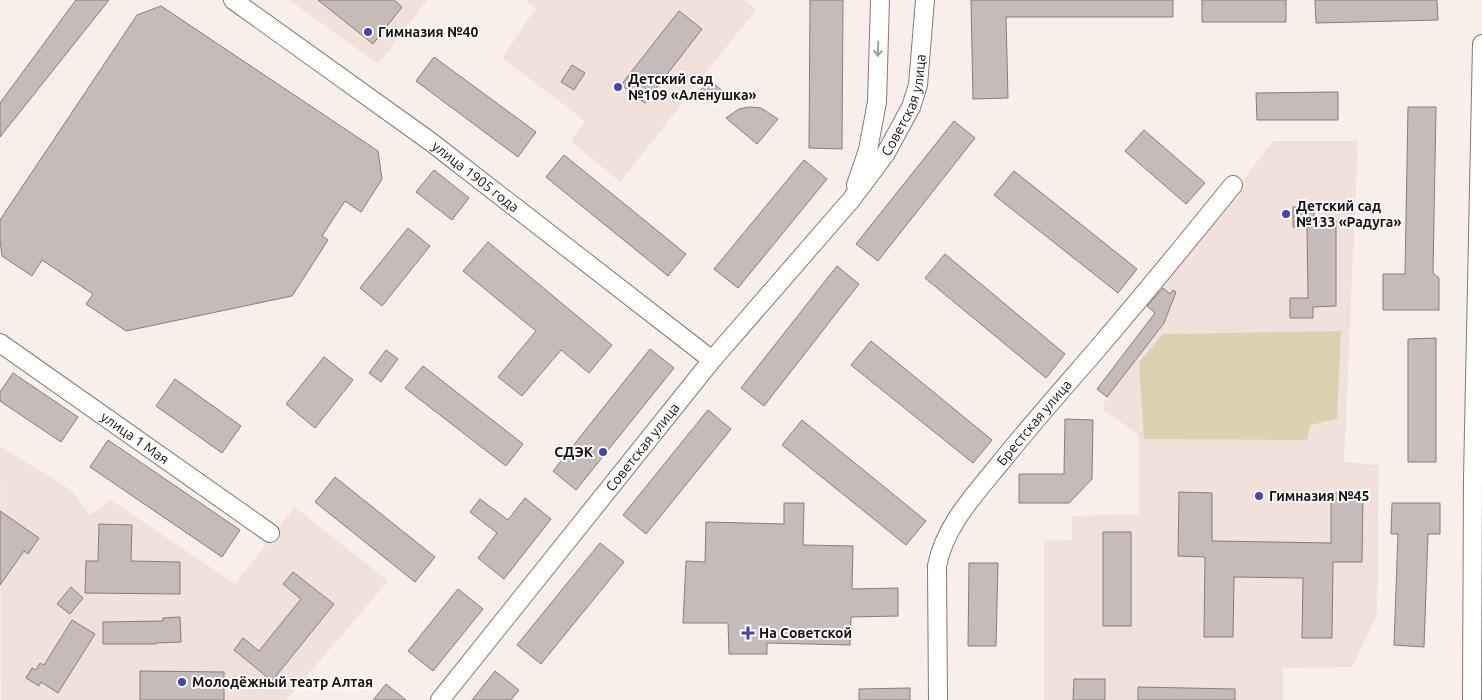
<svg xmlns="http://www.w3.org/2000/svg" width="1482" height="700" font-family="Ubuntu,sans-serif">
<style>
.built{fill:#f2e1da}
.green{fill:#dbd3af}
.building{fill:#c6bbbb;stroke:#877d7d}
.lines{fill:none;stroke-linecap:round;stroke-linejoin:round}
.minor-casing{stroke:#827a76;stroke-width:20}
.minor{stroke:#fff;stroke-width:18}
.oneway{stroke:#a1a09f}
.poi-dot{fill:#4145ba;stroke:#fefefe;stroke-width:2}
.labels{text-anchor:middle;stroke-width:4;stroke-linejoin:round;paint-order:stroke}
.poi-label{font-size:14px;font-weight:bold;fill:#151110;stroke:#fefefe;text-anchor:start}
.street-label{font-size:14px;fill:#151110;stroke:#fefefe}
</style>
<rect width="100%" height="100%" fill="#f8eeea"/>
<path class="built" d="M289,0H427L378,64Z
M525,0H744L756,9L620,182L571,141L585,122L579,116L502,58L536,8Z
M1273,141H1358L1344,462L1379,465L1377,615L1352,667L1283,668V700H1044V541L1072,540V516L1139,514V435L1102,409L1107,397L1164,323L1174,297L1161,286Z
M0,446L71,490L90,515L111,500L235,584L295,507L388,581L286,700H1Z"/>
<path class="green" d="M1341,331L1337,419L1310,425L1307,440L1144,439L1139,362L1163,334Z"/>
<path class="building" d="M76,0H109L0,137V103Z
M318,0H394L402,7L373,44Z
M810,0H843L842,149L809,148Z
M971,0H1173V17H1006L1008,98L973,99Z
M1202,0H1286V22H1202Z
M1315,0H1437L1438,20L1316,23Z
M161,6L378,151L382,179L361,212L345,201L322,236L328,240L292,296L126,331L86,304L93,294L42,260L32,276L2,256L0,240V220L137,15Z
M679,11L702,29L645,103L621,85Z
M434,57L536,132L518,157L416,81Z
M572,65L585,73L574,90L561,82Z
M709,80L724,92L715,103L700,91Z
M1338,92V120H1257L1256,93Z
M749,107L761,108L778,119L757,144L726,118L739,109Z
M1408,107H1436L1433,273L1439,278V310H1383V274H1405Z
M954,121L975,138L878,261L856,244Z
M1144,130L1205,183L1186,204L1125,151Z
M564,155L686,254L668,276L546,177Z
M804,160L827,179L738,288L714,269Z
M434,170L469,198L452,220L416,192Z
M1014,171L1137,269L1118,293L994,195Z
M1293,207H1314V221H1336V306L1313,307V318H1290V298H1308L1307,227H1293Z
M408,228L430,246L382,306L360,288Z
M488,242L612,345L589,373L561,350L522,396L498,377L536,331L463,271Z
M945,254L1065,354L1046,378L925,278Z
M837,266L859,284L764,406L741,388Z
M1163,288L1170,294L1173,290L1176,292L1164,323L1107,397L1097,389L1155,313L1147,306Z
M1436,338V462H1408V339Z
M871,341L992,440L973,463L851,365Z
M650,349L674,368L576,490L553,471Z
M386,350L398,359L381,382L369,373Z
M324,357L353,380L315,428L286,404Z
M423,366L523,444L506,466L405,388Z
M13,373L78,417L61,442L0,401V392Z
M175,379L241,426L222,453L156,406Z
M708,410L731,429L646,534L623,515Z
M1065,419L1093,420L1092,479L1069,503H1019V474H1064Z
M802,420L926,521L906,545L782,445Z
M108,440L240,530L222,557L90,467Z
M335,477L435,557L415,582L315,502Z
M1179,492L1212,493V541L1331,543V493H1363L1362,562H1333L1332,638H1302L1303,578L1234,577L1233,637H1204L1205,557L1178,556Z
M525,498L551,519L504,579L478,558L497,533L470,512L480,499L508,520Z
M784,503H804L803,545L853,546L852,589L898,588V616L851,617L850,645L767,643V654H729L728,623H683L686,561L705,562L706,522L784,524Z
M1392,503H1440V534H1428L1424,647L1394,645L1398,534H1391Z
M0,511L39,538L28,554L24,551L0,585Z
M99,524L132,525L131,561L180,562V594L85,593L86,561H98Z
M1103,532H1131V626H1103Z
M600,543L624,562L541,664L517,645Z
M969,563H998L996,646H968Z
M293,572L334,604L272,681L234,650L243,638L259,651L301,599L283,584Z
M71,587L83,598L70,614L57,604Z
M458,589L483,609L433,671L408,651Z
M180,617L181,642L156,643V644H103V622L163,621V618Z
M72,620L95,634L58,693L41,682L39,686L26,678L32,668L36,670L40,663L44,665Z
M140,671L224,672V700H140Z
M495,671L519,690L511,700H472Z
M1074,679H1105V700H1073Z
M386,684L406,700H373Z
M1138,687L1235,689V700H1138Z
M910,688V700H859V689Z"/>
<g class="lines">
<g class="minor-casing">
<g id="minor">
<path id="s1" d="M233,0L431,142L712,360"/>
<path d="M856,185L868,150L877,102L880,0"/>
<path id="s2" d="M0,343L270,533"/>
<path id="s3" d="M440,700L712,360L851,200L886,153L911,107L918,85L925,0"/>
<path id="s4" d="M938,700L937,566C944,528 973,496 997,467C1028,428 1060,392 1093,354C1140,299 1187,242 1233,185"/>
<path d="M1472,700L1473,478L1482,44"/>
</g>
</g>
<use href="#minor" class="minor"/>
</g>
<defs><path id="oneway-shaft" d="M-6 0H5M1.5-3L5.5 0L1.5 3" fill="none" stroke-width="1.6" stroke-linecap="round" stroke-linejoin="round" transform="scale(1.25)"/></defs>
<use class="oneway" href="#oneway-shaft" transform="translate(878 49) rotate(92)"/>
<g class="poi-dot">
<circle cx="368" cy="32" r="5"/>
<circle cx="618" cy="87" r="5"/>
<circle cx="1286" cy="214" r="5"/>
<circle cx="603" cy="452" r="5"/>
<circle cx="1259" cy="496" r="5"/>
<path d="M745.5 625.5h5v5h5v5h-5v5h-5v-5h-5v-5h5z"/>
<circle cx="182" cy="682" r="5"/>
</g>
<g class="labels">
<g class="poi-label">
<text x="378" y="37">Гимназия №40</text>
<text x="628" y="84">Детский сад<tspan x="628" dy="16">№109 «Аленушка»</tspan></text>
<text x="1296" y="211">Детский сад<tspan x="1296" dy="16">№133 «Радуга»</tspan></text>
<text x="593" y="457" text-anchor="end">СДЭК</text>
<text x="1269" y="501">Гимназия №45</text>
<text x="759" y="638">На Советской</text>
<text x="192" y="687">Молодёжный театр Алтая</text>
</g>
<g class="street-label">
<text dy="5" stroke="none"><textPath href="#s3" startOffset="758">Советская улица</textPath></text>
<text dy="5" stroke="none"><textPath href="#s1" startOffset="300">улица 1905 года</textPath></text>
<text dy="5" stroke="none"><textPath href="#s4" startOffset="309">Брестская улица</textPath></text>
<text dy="5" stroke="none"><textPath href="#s2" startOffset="165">улица 1 Мая</textPath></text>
<text dy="5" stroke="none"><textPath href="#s3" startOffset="324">Советская улица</textPath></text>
</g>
</g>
</svg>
